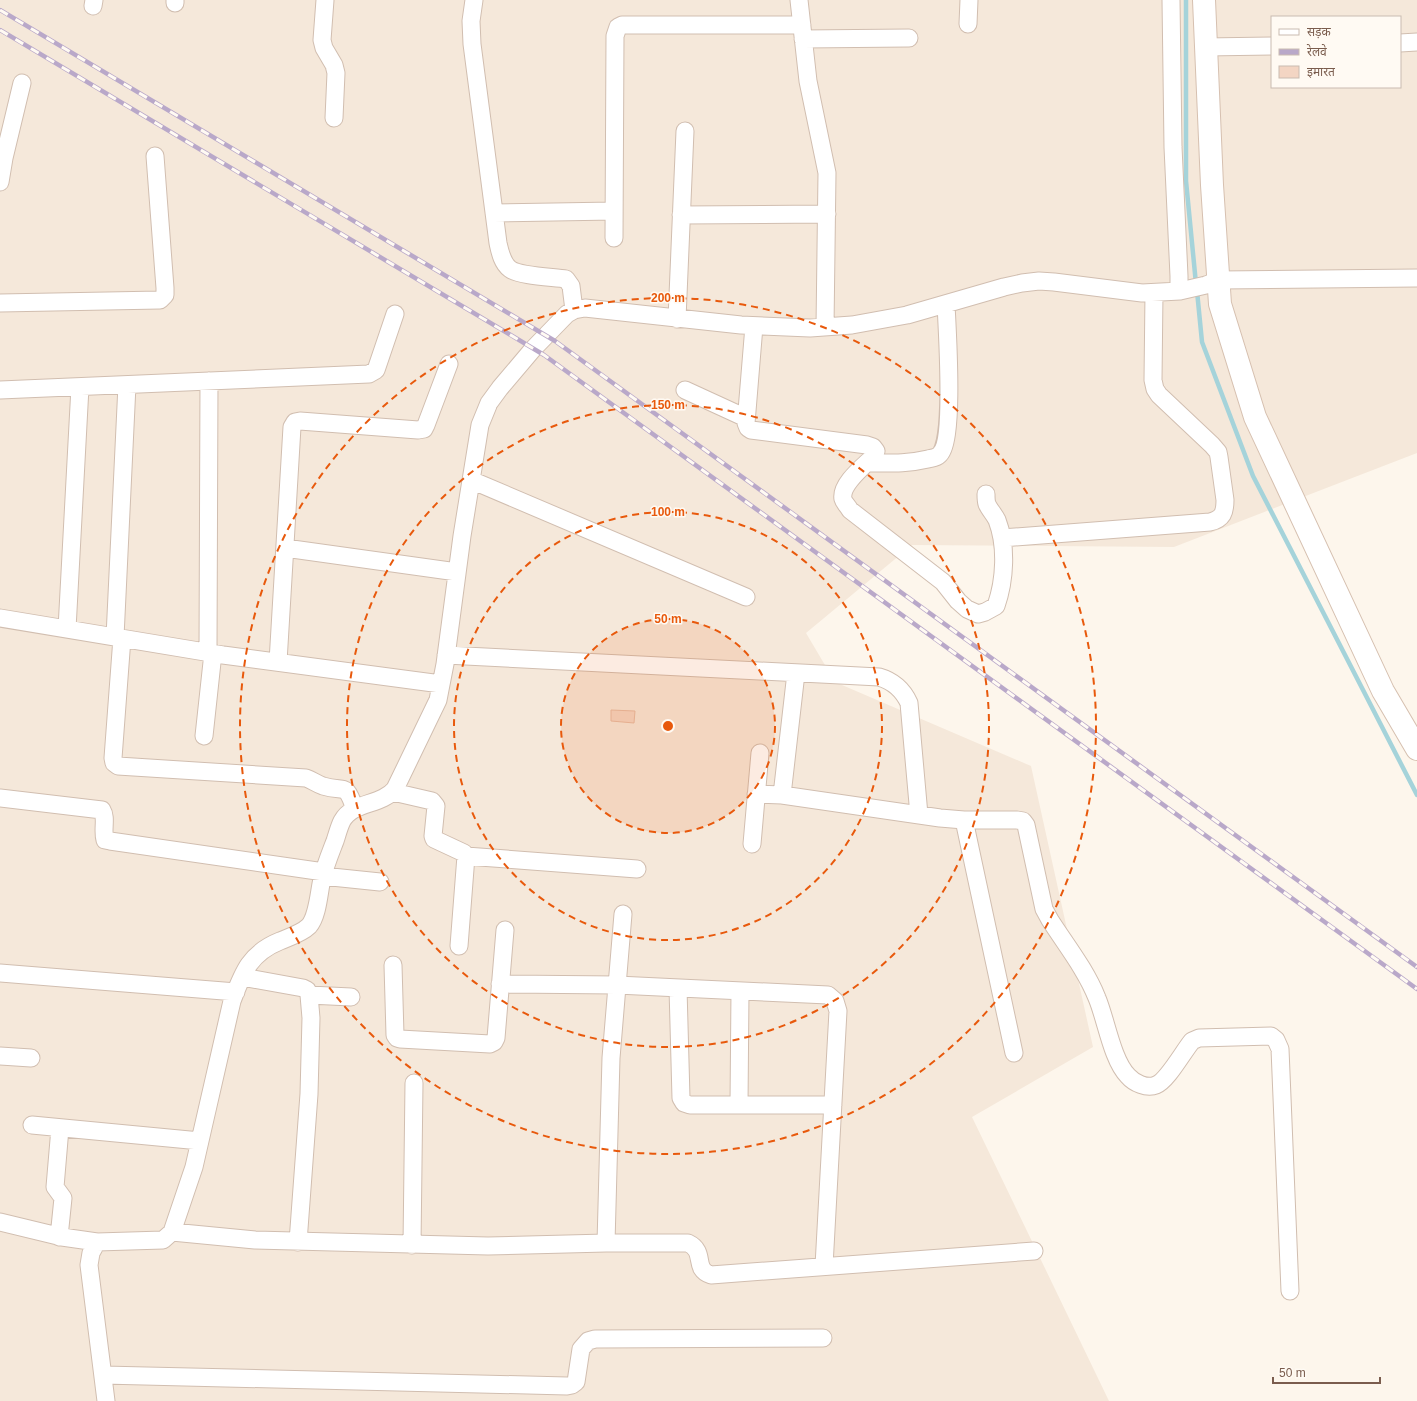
<svg xmlns="http://www.w3.org/2000/svg" width="1417" height="1401" font-family="Helvetica,'Noto Sans Devanagari',sans-serif">
<style>
.residential{fill:#f5e8da;fill-rule:evenodd}
.lines{fill:none;stroke-linecap:round;stroke-linejoin:round}
.stream{stroke:#a5d3da;stroke-width:4.5}
.building{fill:#f3d5c3;stroke:#e6bba3}
.street-casing{stroke:#d1beb0;stroke-width:19}
.secondary-casing{stroke:#d6c0b0;stroke-width:24}
.street{stroke:#fff;stroke-width:17}
.secondary{stroke:#fff;stroke-width:22}
.rail-casing{stroke:#b9a8c9;stroke-width:4.5}
.rail{stroke:#fffaf3;stroke-width:3;stroke-dasharray:9;stroke-linecap:butt}
.ring{fill:none;stroke:#e8590c;stroke-width:2;stroke-dasharray:7 5}
.centre{fill:#e8590c;stroke:#fffaf3;stroke-width:2}
.ring-label{font-size:12px;text-anchor:middle;font-weight:bold;fill:#e8590c;stroke:#fffaf3;stroke-width:3;stroke-linejoin:round;paint-order:stroke}
</style>
<rect width="100%" height="100%" fill="#fdf6ec"/>
<path class="residential" d="M0,0H1417V453L1174,547L912,545L806,633L835,682L1031,766L1093,1047L972,1117L1109,1401H0ZM1272,17H1400V87H1272Z"/>
<g class="lines">
<path class="stream" d="M1186,0V181L1196,284
M1197,291L1202,342L1253,476L1417,795"/>
</g>
<path class="building" d="M611,710L635,711L634,723L611,721Z"/>
<g class="lines">
<g class="street-casing">
<path id="street" d="M175,0V3
M325,0L322,40L324,48L334,65L336,73L334,118
M474,0L471,21L472,44L498,243C500,252 502,263 510,269C519,276 554,277 566,279L571,286L574,310
M799,0L808,81L827,173L825,327
M1171,0L1173,147L1179,276V287L1177,291
M93,6L94,0
M968,24L969,0
M803,39L909,38
M1400,43L1417,42
M1205,47L1272,46
M0,182L4,158L22,83
M494,213L614,211
M681,215L827,214
M614,238L615,36L618,27L622,25H802
M0,303L160,300L165,295V288L155,156
M677,319L685,131
M754,326L746,423L748,428L751,430L867,445L873,447L876,451L874,456C864,466 840,484 843,499C844,503 848,506 850,510L943,582L958,601L967,609L978,614L985,612L996,606C1005,580 1007,546 997,520C994,514 989,509 987,504C986,501 986,497 986,494
M0,390L369,374L376,370L395,314
M685,390L746,418
M867,463C889,463 907,464 928,459C932,458 936,458 939,455C955,443 947,328 946,304
M471,480L746,597
M1002,538L1210,522C1223,519 1225,512 1225,500L1219,457L1218,452L1212,445L1159,395L1155,389L1153,380L1154,293
M285,548L457,572
M0,618L223,655L441,684
M67,629L80,387
M115,637L127,385
M122,638L113,758L114,763L118,766L306,778C312,780 317,784 323,786C346,793 345,781 355,809
M208,652L209,381
M446,655L879,677C893,681 903,690 909,703L919,815
M278,662L292,427L295,422L300,421L418,430L424,429L426,425L449,364
M204,736L213,653
M393,792L432,801L436,806L433,836L434,839L464,853L466,856L459,946
M756,794L782,795L940,818L964,820H1017L1023,821L1026,825L1044,909L1050,920C1066,945 1086,970 1097,998C1106,1019 1112,1060 1128,1076C1134,1083 1147,1089 1156,1085C1167,1081 1183,1052 1192,1041L1199,1038L1271,1036L1276,1040L1280,1049L1290,1291
M782,795L796,673
M0,798L102,810C107,818 102,830 105,840L110,841L324,872
M964,820L1014,1053
M752,844L760,753
M466,856L637,869
M322,876L380,882
M393,965L395,1035L397,1038L400,1039L490,1044L494,1042L496,1038L505,930
M0,973L236,992
M242,977L303,988L307,990L309,995L311,1018L309,1094L298,1242
M500,984L617,985L828,995L835,1001L838,1011L824,1266
M678,988L681,1098L684,1103L690,1105H833
M309,995L351,997
M0,1056L31,1058
M739,1105L740,991
M32,1125L200,1141
M0,1222L62,1237L97,1242
M172,1232L255,1240L488,1246L606,1243H688C707,1252 692,1269 711,1275L1034,1251
M59,1237L63,1198L55,1187L60,1128
M606,1243L611,1058L623,914
M412,1245L414,1083
M103,1375L567,1386L572,1385L576,1382L581,1349L588,1341L595,1339L823,1338
M106,1401L89,1265L91,1253L97,1242L163,1240L172,1232L194,1167L232,1001C243,972 250,953 280,941C290,937 302,933 309,926C318,916 319,891 322,879C325,866 330,854 335,841C337,835 339,827 342,821C353,801 381,806 395,789L438,700L445,664L462,536L480,425L489,403L500,388L533,349L567,314L574,310L585,308L741,325L810,328L852,325L907,315L1004,287L1022,283L1039,281L1054,282L1142,293L1180,291L1206,285L1219,280L1417,278"/>
</g>
<g class="secondary-casing">
<path id="secondary" d="M1204,0L1212,185L1220,304L1255,417L1383,691L1417,749"/>
</g>
<use href="#street" class="street"/>
<use href="#secondary" class="secondary"/>
<g class="rail-casing">
<path id="rail" d="M0,10L555,341L1417,967
M0,30L544,355L1417,989"/>
</g>
<use href="#rail" class="rail"/>
</g>
<circle cx="668" cy="726" r="107" fill="#e8590c" fill-opacity=".12"/>
<g class="ring">
<circle cx="668" cy="726" r="107"/>
<circle cx="668" cy="726" r="214"/>
<circle cx="668" cy="726" r="321"/>
<circle cx="668" cy="726" r="428"/>
</g>
<circle cx="668" cy="726" r="6" class="centre"/>
<g class="ring-label">
<text x="668" y="302">200 m</text>
<text x="668" y="409">150 m</text>
<text x="668" y="516">100 m</text>
<text x="668" y="623">50 m</text>
</g>
<rect x="1271" y="16" width="130" height="72" fill="#fffaf3" stroke="#cabbb1"/>
<rect x="1279" y="29" width="20" height="6" fill="#ffffff" stroke="#cabbb1"/>
<text x="1307" y="36" font-size="12" fill="#7a5c4d">सड़क</text>
<rect x="1279" y="49" width="20" height="6" fill="#b9a8c9" stroke="#cabbb1"/>
<text x="1307" y="56" font-size="12" fill="#7a5c4d">रेलवे</text>
<rect x="1279" y="66" width="20" height="12" fill="#f3d5c3" stroke="#cabbb1"/>
<text x="1307" y="76" font-size="12" fill="#7a5c4d">इमारत</text>
<path d="M1273 1377v6h107v-6" fill="none" stroke="#7a5c4d" stroke-width="2"/>
<text x="1279" y="1377" font-size="12" fill="#7a5c4d" stroke="#fffaf3" stroke-width="3" paint-order="stroke">50 m</text>
</svg>
